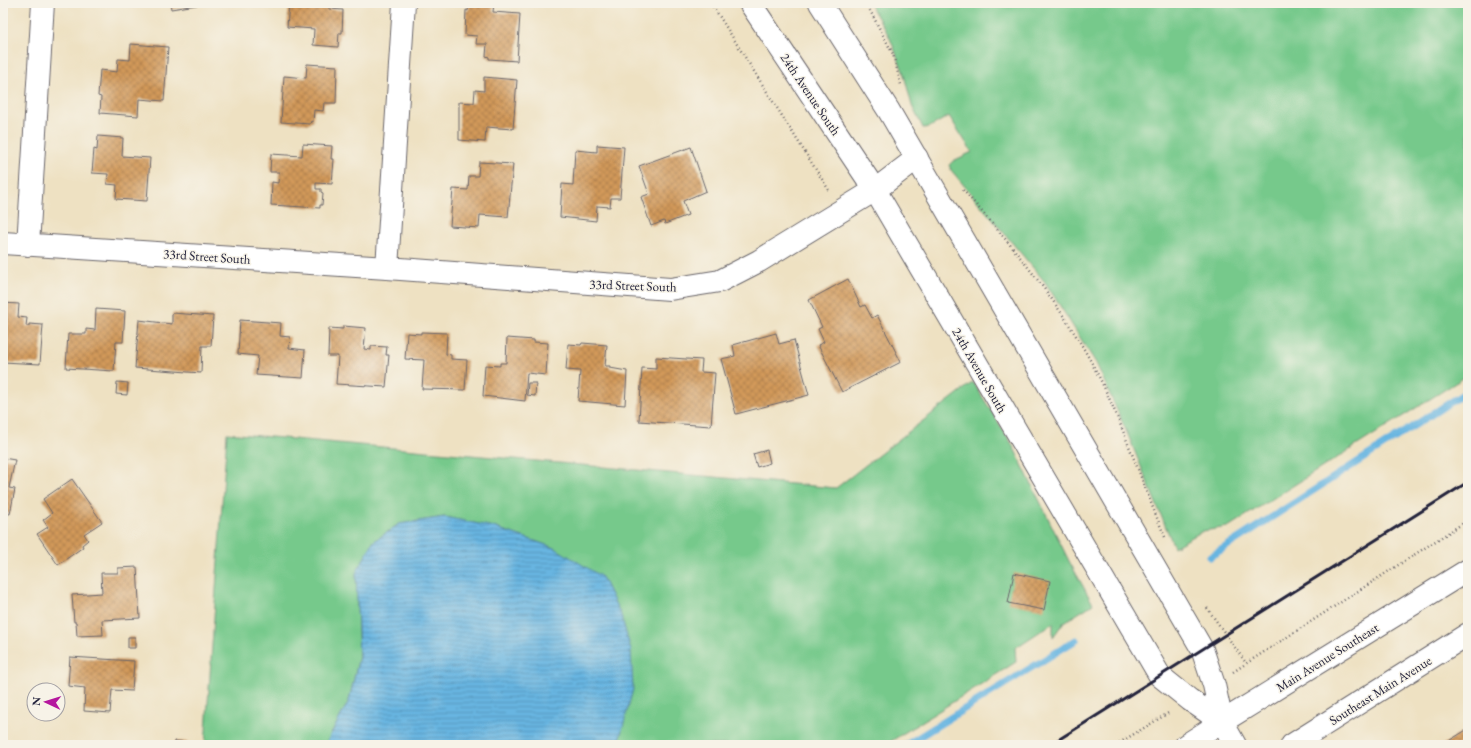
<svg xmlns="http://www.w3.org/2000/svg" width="1471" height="748" font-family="'EB Garamond',serif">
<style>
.grass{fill:#76c98b;stroke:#4c7663}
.water{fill:url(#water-rules);stroke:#456c8e}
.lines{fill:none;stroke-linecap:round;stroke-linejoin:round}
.stream{stroke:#68b5e1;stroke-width:7}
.building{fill:url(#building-cross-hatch)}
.minor-casing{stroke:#69656a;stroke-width:24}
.secondary-casing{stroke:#69656a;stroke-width:24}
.primary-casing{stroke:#69656a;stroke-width:24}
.path{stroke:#69656a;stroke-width:2.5;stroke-dasharray:1 3;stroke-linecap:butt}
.minor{stroke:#fff;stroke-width:22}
.secondary{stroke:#fff;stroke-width:22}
.primary{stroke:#fff;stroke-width:22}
.rail{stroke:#22223b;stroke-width:3}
.labels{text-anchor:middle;stroke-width:3;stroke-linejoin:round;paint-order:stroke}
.street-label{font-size:13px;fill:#22223b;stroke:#f7f3e8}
</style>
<defs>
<pattern id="water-rules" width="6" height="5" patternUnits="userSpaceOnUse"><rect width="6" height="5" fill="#68b5e1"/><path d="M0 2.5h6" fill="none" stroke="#5593b8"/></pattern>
<pattern id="building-cross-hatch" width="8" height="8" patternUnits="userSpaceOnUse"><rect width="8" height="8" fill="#d1995a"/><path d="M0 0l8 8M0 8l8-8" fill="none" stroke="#a97c4c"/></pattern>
</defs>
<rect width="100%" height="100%" fill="#f7f3e8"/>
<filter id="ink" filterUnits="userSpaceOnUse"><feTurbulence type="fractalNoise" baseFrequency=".025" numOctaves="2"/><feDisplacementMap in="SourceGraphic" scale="8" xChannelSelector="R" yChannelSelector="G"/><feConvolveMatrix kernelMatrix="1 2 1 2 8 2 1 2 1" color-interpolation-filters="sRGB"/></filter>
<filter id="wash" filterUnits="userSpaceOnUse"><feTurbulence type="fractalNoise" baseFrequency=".012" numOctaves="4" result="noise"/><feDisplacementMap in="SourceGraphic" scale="16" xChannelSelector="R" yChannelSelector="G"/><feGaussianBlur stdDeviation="0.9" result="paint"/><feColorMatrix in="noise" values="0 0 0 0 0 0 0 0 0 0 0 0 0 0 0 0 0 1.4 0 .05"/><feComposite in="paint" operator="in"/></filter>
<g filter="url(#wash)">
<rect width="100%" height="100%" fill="#eee1c2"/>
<path class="grass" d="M869,3H1468V375L1228,527L1203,531L1174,547L1128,435L1096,363L1045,282L951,170L949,165L953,161L972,152L949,116L930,127L923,128L912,106L903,71L889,36Z
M973,382L1012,444L1069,561L1093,604L1063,623L1053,637V623L1015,648L1016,662L885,745H618L621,741L555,548L493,527L445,517L399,524L373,542L357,604L359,657L349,701L325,745H205L227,433L836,488Z"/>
<path class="water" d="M445,517L493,527L555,548L602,577L621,615L631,650L633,689L618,745H325L349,701L359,657L356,573L373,542L399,524Z"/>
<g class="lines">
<path class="stream" d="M1210,557L1468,391
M906,745L1076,640"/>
</g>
<g id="blocks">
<path class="building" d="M170,3H203V4L171,9Z
M289,3H330L329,9L343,10L342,33H339L338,47L313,45L314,29L287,27Z
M469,3H494L493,12L520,14L517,61L489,59V57L486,56L487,44H476L477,36L465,35L466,10L468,11Z
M131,44L168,47L164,101L139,99L138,116L100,113L101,97L98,96L100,70L117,72L118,59L130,60Z
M307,64L337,66L336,103H324L323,111L314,110L313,122L311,121L310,124L281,122L284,76L306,78Z
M484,77L517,80L513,129L486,127L485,142L459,140V102L474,103L475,90L484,91Z
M98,136L123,138L122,156L150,158L147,201L116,199L117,185L107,184L108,174L92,173L94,149L97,150Z
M303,144L332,146L331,159H334L332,184L316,183V189H321V192L323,193L322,205H320V208L271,205L272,182L278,183L279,172H270L271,154L302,156Z
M597,145L624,147L620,198H611L610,207L597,206L596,221L560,217L562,184L573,185L575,150L597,152Z
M691,147L706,191L683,201L688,215L665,224L664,221L651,226L641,197L649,194L639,166Z
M479,162L513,164L508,217L480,215L479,228L450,226L453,189L468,190L469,176H478Z
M848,279L861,307L865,305L872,318L877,315L901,362L842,392L818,345L824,342L818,329L822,327L809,300Z
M3,303L19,304L18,317L27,318L26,326H29V324L43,325L40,364L3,362Z
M96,309L125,311L123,342H116L114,371L66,368L68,334H86V329L95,330Z
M172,313L213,316L211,346H202L201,373L135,368L139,320L172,324Z
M240,320L281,323L280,336L290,337L289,348L305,350L303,378L256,375L258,356L238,354Z
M343,326L366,328L364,349L371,350V346L387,347L386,355H389L386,387L336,384L338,356H328L329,328L343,329Z
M421,332L447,333L446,354L451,355V359L467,360L465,390L422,389L424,360L405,359L407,333L421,334Z
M776,333L779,344L794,340L809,395L736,414L721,359L735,356L733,345Z
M507,338L534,340V342L548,343L546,375L527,373L525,401L483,396L485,365L500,366V363H506Z
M582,343L607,345L605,366H610V368L627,371L625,405L578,401L580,371L566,370L568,344L581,345Z
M656,357L702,360L701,372L715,373L711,426L639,421L642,368L656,369Z
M117,382L128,383L127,395L116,394Z
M528,383H536L535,396L527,395Z
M767,450L770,463L757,467L753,454Z
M3,458L15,460L9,488L15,489L10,514L3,513Z
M72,479L102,522L84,534L88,540L82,545L83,547L58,565L37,534L48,527L43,520L52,513L43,499Z
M137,567L140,618L102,620L103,635L77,636L76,622H74L72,595L102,593L101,573H118V568Z
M1014,573L1050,581L1044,610L1008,603Z
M128,637H135V648H128Z
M70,657L134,661L132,691L112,690L110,713L84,711L85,688L68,686Z
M1468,729V745H1442Z
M175,741L188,742V745H175Z"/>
</g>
</g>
<g filter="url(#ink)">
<use href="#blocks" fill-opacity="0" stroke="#69656a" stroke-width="1"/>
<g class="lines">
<g class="minor-casing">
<path id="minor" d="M3,243L387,268L670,289L720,281L759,261L875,190L917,158
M28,245L43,3
M387,268L404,3"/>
</g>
<g class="secondary-casing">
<path id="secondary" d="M1222,722L1468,570
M1292,745L1468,634"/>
</g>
<g class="primary-casing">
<path id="primary" d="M750,3L875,190L1160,676L1190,700L1222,722
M820,3L889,111L1202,649L1214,685L1222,722L1235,745
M1186,745L1222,722"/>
</g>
<path class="path" d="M711,3L830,192
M866,3L893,54L901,85
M963,190C1016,250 1067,311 1102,383C1126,433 1143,486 1165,537
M1207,608L1246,663
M1233,672L1468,520
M1116,745L1170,712"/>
<use href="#minor" class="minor"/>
<use href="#secondary" class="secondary"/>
<use href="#primary" class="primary"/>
<path class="rail" d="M1050,745L1468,482"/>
</g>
</g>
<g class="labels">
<g class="street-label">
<text transform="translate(811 94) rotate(56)" y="5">24th Avenue South</text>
<text transform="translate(207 256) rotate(4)" y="5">33rd Street South</text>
<text transform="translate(633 285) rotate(2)" y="5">33rd Street South</text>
<text transform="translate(980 370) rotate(60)" y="5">24th Avenue South</text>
<text transform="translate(1327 657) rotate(-32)" y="5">Main Avenue Southeast</text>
<text transform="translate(1380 690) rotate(-32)" y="5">Southeast Main Avenue</text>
</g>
</g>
<rect width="1471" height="748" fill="none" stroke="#f7f3e8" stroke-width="16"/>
<g transform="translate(46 702) rotate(274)"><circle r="19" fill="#f7f3e8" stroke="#a29fa3"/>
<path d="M0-3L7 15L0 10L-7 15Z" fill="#b5179e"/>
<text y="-6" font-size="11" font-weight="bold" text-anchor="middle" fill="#22223b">N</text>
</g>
</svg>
